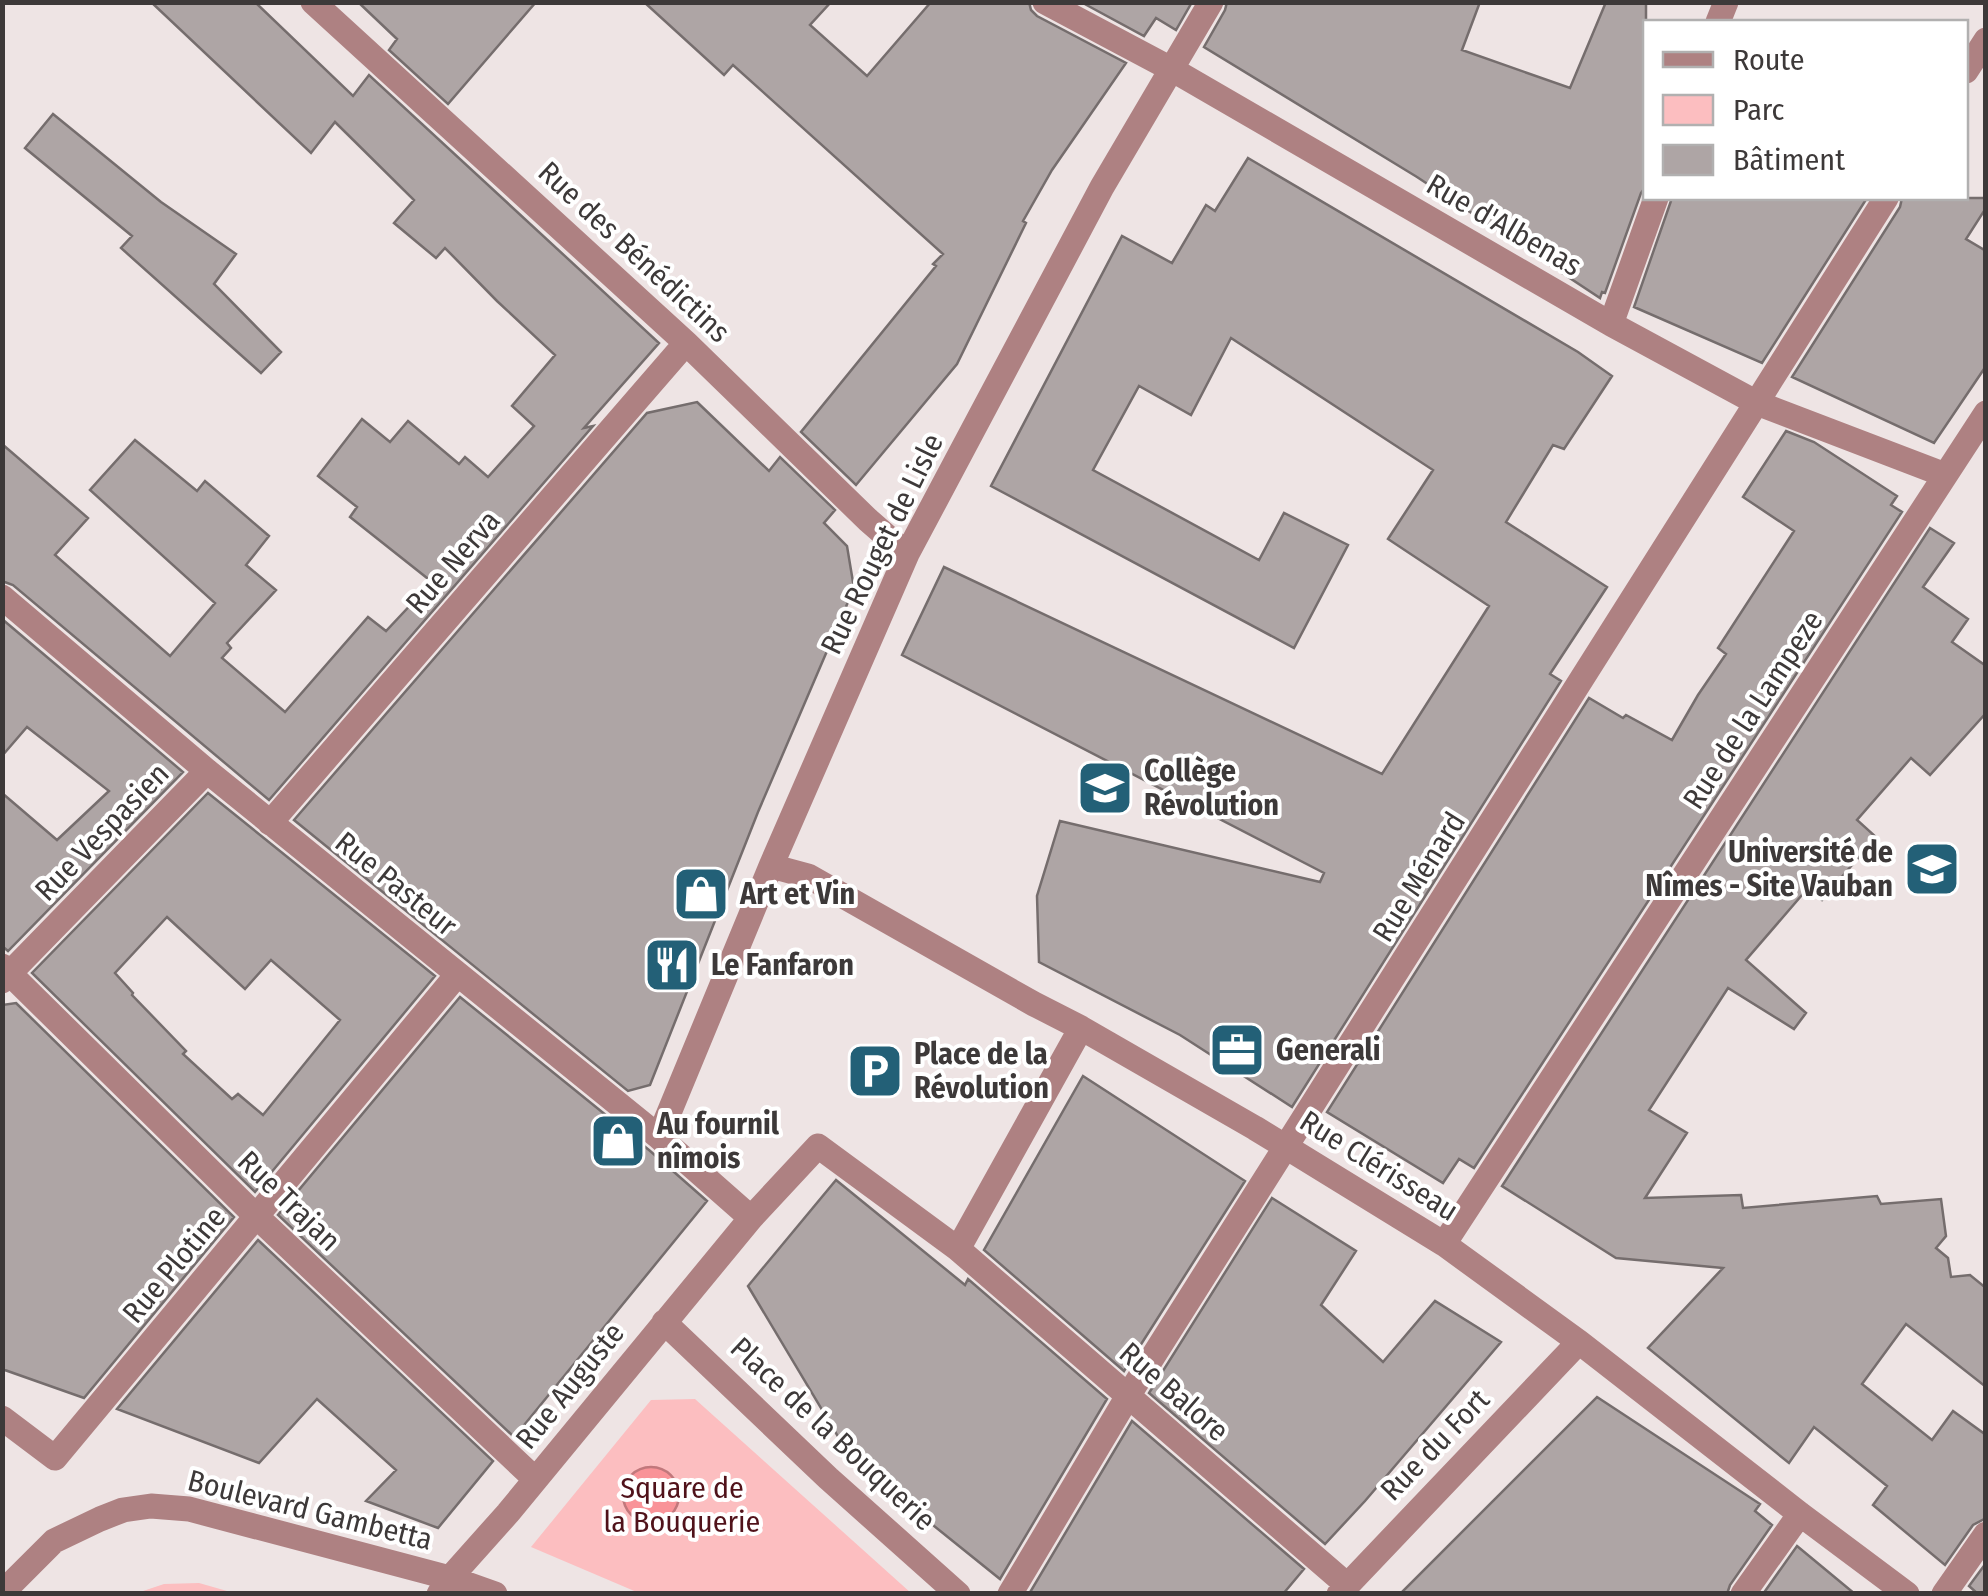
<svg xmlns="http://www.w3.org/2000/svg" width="1988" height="1596" font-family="'Fira Sans Condensed',sans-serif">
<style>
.green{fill:#fcbec0}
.water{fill:#f99398;stroke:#c1787c;stroke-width:2.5}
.building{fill:#aea5a5;stroke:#756d6d;stroke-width:2.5;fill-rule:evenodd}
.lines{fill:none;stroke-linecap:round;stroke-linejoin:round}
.minor{stroke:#ae8182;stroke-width:25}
.labels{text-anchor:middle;stroke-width:8;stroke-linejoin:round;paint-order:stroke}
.street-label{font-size:30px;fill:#3d3939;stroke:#fff}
.poi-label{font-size:30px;font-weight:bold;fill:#3d3939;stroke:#fff;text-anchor:start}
.park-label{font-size:30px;fill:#50121a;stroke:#fff}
</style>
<rect width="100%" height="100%" fill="#eee4e4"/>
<path class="green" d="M695,1399L911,1593H639L531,1547L651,1400Z
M199,1583L234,1593H137L164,1584Z"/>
<path class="water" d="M623 1495a28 28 0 1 1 56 0a28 28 0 1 1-56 0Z"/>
<path class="building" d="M151,2H255L353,96L369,75L659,343L584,428L593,426L269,800L13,585L2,581V444L88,518L55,555L170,656L215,603L90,490L135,440L197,491L205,481L269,536L246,565L276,590L227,643L231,648L222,658L285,712L368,617L386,631L432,582L350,517L357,507L318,476L362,419L390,442L408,421L459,464L465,457L488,477L534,426L512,406L555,355L497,301L445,248L436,258L394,223L414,200L335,122L311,153Z
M358,2H536L448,104L389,50L397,39Z
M644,2H831L810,25L867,76L931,2H1029L1031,10L1037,16L1126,63L1052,170L1023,221L1026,223L957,364L856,485L801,432L936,266L933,264L943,254L733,65L724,75Z
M1081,2H1192L1176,30L1156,18L1144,36Z
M1227,2H1480L1462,50L1570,88L1606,2H1646V186L1641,193L1605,293L1602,292L1600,298L1417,177L1204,47L1225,10Z
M53,114L161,202L236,254L214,284L281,352L261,373L121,248L132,236L25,148Z
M1248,158L1578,352L1612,376L1564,449L1553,445L1506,522L1607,587L1550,674L1561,681L1292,1107L1180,1035L1039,962L1037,896L1060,821L1320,882L1324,873L902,655L944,567L1382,774L1489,606L1388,539L1433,470L1231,338L1191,415L1139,386L1093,470L1259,560L1284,513L1348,545L1294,648L991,486L1122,236L1172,263L1206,205L1215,211Z
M1672,198H1867L1762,363L1634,307Z
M1902,198H1986V208L1966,239L1986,251V366L1934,443L1792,377L1900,207Z
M697,402L769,471L780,457L835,510L824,523L847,546L854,588L758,812L650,1085L628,1091L294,820L647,413Z
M1786,431L1814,442L1897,496L1891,505L1902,512L1474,1168L1459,1159L1443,1183L1327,1112L1589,698L1623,718L1626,715L1672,740L1698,695L1726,654L1718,648L1794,531L1743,497Z
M1930,528L1954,543L1923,587L1968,619L1952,642L1986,666V713L1930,775L1911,758L1857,820L1876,837L1822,900L1808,888L1746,960L1806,1013L1794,1029L1728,988L1649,1110L1687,1133L1645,1198L1741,1195L1743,1208L1877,1196L1881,1204L1941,1199L1946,1236L1936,1248L1948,1258L1951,1277L1970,1275L1986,1288V1387L1906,1324L1862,1384L1932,1440L1953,1411L1986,1435V1518L1973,1525L1945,1565L1873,1505L1887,1486L1814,1427L1789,1463L1648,1348L1723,1268L1616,1258L1502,1186Z
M2,619L183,772L8,951L2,946V793L57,840L109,791L27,727L2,756Z
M208,793L435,976L255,1192L32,973ZM167,917L245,989L271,960L340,1020L263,1115L238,1094L232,1099L183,1054L186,1051L132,995L133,993L115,973Z
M460,997L649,1150L707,1201L516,1435L513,1436L278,1215Z
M16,1003L234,1217L84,1398L2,1369V1005Z
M1083,1076L1245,1181L1124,1371L984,1250Z
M836,1180L965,1285L968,1279L1107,1399L1000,1579L852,1460L748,1286Z
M1272,1198L1356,1251L1321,1305L1383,1362L1435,1301L1501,1342L1365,1501L1325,1544L1149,1393Z
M258,1240L493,1461L438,1528L366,1501L396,1470L317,1399L259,1463L117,1409Z
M1597,1397L1760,1504L1755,1511L1772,1525L1730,1585L1727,1594H1400Z
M1132,1421L1304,1569L1283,1594H1029Z
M1797,1546L1855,1594H1763Z
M1986,1563V1594H1978L1969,1586Z"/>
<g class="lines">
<path class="minor" d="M313,2L686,343L868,520L907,554
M1045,2L1173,70L1611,324L1757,403L1945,475
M1718,22L1726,2
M1966,71L1986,40
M1611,324L1656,198
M2,597L207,771L659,1137L751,1218
M270,823L686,343
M771,866L808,876L1034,1004L1081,1028L1255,1128L1444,1244L1579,1342L1800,1514L1907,1594
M2,966L257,1217L535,1479
M2,981L207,771
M659,1137L771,866L907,554L1102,187L1211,2
M1444,1244L1986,413
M958,1249L1081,1028
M664,1322L828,1478L958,1594
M2,1418L55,1458L457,975
M2,1593L54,1541L100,1519L123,1510L151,1506L189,1509L450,1578L495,1594
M439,1594L450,1578L508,1513L751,1218L818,1146L958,1249L1347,1585
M1010,1594L1128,1396L1886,198
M1339,1594L1579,1342
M1743,1594L1800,1514
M1944,1594L1986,1534"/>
</g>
<defs>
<g id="school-square" transform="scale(2.875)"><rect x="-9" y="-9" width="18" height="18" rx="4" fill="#236077" stroke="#fff"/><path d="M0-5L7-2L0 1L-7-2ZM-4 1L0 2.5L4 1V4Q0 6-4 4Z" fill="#fff"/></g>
<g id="university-square" transform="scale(2.875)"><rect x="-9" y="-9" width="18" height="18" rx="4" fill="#236077" stroke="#fff"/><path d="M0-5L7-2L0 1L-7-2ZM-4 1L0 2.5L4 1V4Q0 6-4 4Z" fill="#fff"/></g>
<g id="shop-square" transform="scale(2.875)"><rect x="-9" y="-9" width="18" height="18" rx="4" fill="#236077" stroke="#fff"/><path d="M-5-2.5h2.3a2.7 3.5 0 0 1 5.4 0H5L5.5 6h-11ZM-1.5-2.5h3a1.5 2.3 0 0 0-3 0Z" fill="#fff"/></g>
<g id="restaurant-square" transform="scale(2.875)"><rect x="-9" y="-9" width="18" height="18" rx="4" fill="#236077" stroke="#fff"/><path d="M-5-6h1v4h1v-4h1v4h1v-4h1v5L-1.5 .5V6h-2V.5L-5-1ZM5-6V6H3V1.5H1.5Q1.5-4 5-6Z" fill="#fff"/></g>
<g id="office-square" transform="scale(2.875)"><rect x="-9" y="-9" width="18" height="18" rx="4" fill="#236077" stroke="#fff"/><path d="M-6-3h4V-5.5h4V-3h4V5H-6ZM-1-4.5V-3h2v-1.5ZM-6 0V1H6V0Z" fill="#fff"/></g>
<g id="parking-square" transform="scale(2.875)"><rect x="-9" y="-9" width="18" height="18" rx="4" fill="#236077" stroke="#fff"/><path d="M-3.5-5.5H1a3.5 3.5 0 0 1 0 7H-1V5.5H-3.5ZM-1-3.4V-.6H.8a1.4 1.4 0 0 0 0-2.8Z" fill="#fff"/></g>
</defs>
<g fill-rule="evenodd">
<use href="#school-square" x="1105" y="788"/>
<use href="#university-square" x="1932" y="869"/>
<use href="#shop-square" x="701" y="894"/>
<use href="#restaurant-square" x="672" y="965"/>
<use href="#office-square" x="1237" y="1050"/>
<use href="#parking-square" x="875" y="1071"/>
<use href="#shop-square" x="618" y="1141"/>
</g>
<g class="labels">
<g class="street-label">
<text transform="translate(1504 225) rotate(30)" y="10">Rue d'Albenas</text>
<text transform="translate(634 252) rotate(43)" y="10">Rue des Bénédictins</text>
<text transform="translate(882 544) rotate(-64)" y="10">Rue Rouget de Lisle</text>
<text transform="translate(453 562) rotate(-49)" y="10">Rue Nerva</text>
<text transform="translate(1753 710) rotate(-57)" y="10">Rue de la Lampeze</text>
<text transform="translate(102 832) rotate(-46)" y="10">Rue Vespasien</text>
<text transform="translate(1419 877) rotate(-58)" y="10">Rue Ménard</text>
<text transform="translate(396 884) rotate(39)" y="10">Rue Pasteur</text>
<text transform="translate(1379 1166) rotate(32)" y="10">Rue Clérisseau</text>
<text transform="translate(289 1201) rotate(44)" y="10">Rue Trajan</text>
<text transform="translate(174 1265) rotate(-50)" y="10">Rue Plotine</text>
<text transform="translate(570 1386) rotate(-51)" y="10">Rue Auguste</text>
<text transform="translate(1174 1392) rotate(41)" y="10">Rue Balore</text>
<text transform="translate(833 1434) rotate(43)" y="10">Place de la Bouquerie</text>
<text transform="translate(1435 1445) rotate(-46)" y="10">Rue du Fort</text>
<text transform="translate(310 1510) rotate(14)" y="10">Boulevard Gambetta</text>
</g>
<g class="poi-label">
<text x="1144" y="781">Collège<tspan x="1144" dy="34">Révolution</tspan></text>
<text x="1893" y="862" text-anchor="end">Université de<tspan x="1893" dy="34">Nîmes - Site Vauban</tspan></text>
<text x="740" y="904">Art et Vin</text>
<text x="711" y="975">Le Fanfaron</text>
<text x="1276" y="1060">Generali</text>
<text x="914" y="1064">Place de la<tspan x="914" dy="34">Révolution</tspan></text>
<text x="657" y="1134">Au fournil<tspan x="657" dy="34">nîmois</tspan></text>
</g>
<g class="park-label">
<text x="682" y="1498">Square de<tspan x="682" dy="34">la Bouquerie</tspan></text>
</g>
</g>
<rect width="1988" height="1596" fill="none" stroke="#3d3939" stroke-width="10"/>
<rect x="1643" y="20" width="325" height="180" fill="#ffffff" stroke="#b1b0b0" stroke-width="2.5"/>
<rect x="1663" y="52" width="50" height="15" fill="#ae8182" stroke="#b1b0b0" stroke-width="2.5"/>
<text x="1733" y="70" font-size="30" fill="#3d3939">Route</text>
<rect x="1663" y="95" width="50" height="30" fill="#fcbec0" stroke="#b1b0b0" stroke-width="2.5"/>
<text x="1733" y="120" font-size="30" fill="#3d3939">Parc</text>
<rect x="1663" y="145" width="50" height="30" fill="#aea5a5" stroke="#b1b0b0" stroke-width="2.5"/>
<text x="1733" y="170" font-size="30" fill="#3d3939">Bâtiment</text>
</svg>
